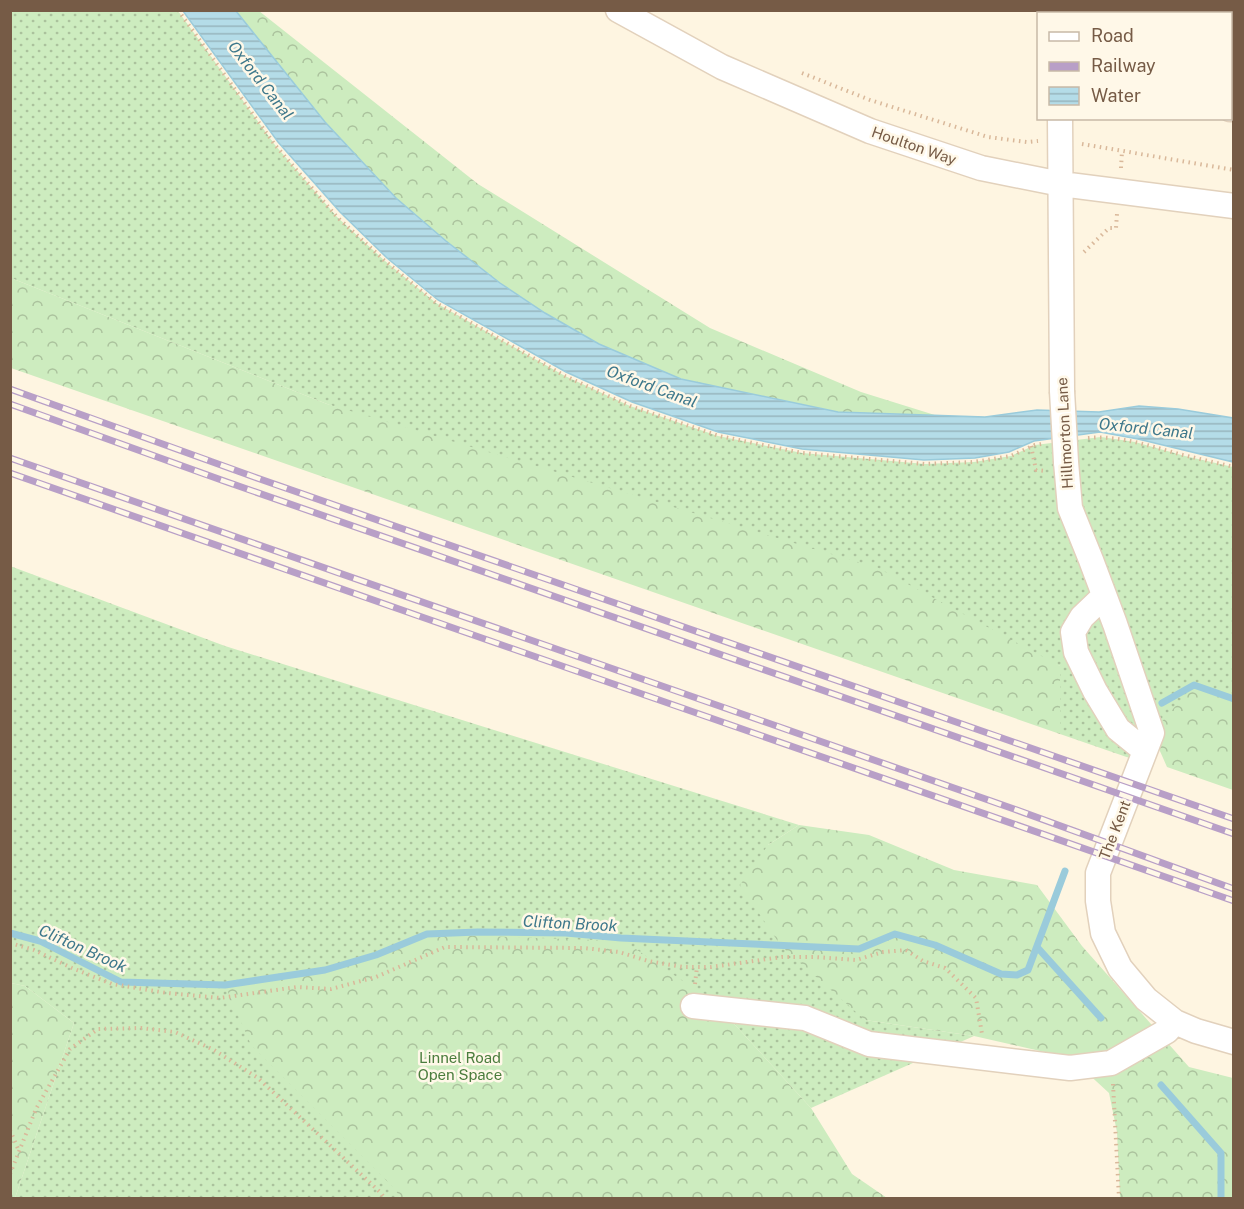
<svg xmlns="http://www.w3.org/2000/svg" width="1244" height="1209" font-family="'Public Sans',sans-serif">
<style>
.grass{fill:url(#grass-dots)}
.forest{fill:url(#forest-crowns)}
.water{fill:url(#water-rules);stroke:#9acbdb;stroke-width:1.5}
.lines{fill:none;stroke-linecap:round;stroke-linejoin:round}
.stream{stroke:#9acbdb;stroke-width:7}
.minor-casing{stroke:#e2d1bc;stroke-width:27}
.path{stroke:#d9b89a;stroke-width:4;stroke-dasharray:1.5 4.5;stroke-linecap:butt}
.minor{stroke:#fff;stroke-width:24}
.rail-casing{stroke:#b89fc7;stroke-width:7}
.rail{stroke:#fff8e8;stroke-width:4.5;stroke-dasharray:14;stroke-linecap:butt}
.minor-bridge-casing{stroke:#e2d1bc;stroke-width:27;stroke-linecap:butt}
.minor-bridge{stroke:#fff;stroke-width:24}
.labels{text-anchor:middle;stroke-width:5;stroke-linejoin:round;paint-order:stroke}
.street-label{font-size:15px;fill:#765b46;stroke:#fff8e8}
.park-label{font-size:15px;fill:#4b7d3d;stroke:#fff8e8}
.water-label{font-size:16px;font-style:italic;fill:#3e788b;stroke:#fff8e8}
</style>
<defs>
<pattern id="grass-dots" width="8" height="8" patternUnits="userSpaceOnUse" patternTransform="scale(1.5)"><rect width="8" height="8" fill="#cdecbf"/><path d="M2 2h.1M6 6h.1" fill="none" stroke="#abc29d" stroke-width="1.8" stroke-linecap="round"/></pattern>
<pattern id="forest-crowns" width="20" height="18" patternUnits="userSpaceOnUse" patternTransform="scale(1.5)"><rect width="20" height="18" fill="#cdecbf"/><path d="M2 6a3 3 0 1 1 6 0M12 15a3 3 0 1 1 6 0" fill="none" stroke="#abc29d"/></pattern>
<pattern id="water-rules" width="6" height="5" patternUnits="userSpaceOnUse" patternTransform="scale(1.5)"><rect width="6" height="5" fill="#b4dce8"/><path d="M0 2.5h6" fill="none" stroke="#97b5be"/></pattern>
</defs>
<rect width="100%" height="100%" fill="#fef5e1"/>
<path class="grass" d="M10,11H178L275,145L337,217L385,261L436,303L565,376L630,406L718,436L802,453L925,464L974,462L1011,456L1035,445L1101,437L1135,442L1185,456L1233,467V700L1194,685L1141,762L1060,734V666L327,404L11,278Z
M10,566L225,646L799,825L768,845L865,1020L974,1036L811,1108L715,1003L427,934L325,970L226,985L396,1189L400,1198H15L74,1023L25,986L11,983Z"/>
<path class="forest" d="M236,11H259L478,184L710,328L861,392L938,416L838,412L681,379L599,344L545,313L500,283L446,241L396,198L325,122Z
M11,278L327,404L878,568L1060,666V734L11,368Z
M1194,685L1233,699V790L1167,767L1152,733Z
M799,825L869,835L954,870L1037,885L1082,946L1189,1067L1233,1078V1198H1120L1117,1132L1109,1093L1071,1058L974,1036L865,1020L781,946L740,885L768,845Z
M427,934L624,941L715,1003L811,1108L852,1174L887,1198H400L395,1189L251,1045L225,985L325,970Z
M11,983L25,986L74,1023L15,1198H10Z"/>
<path class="water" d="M183,11H236L325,122L396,198L446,241L500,283L545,313L599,344L681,379L838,412L985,417L1037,410L1099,412L1139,406L1178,409L1233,418V462L1138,439L1100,432L1034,441L1009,452L975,458L924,460L802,449L718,432L632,402L566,372L438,300L387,258L340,212L278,142Z"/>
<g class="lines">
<path class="stream" d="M1162,703L1194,685L1234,699
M10,933L40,941L121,982L225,985L325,970L376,955L427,934L478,932L566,933L621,938L859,949L895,934L935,945L1001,974L1017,975L1028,970L1065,871
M1037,947L1101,1018
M1161,1085L1221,1153V1198"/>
<g class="minor-casing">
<path id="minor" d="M618,10L722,67L870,131L981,168L1061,184L1234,206
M1065,14V10
M1230,109H1234
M1060,118L1062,391
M1066,462L1070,508L1091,560L1115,624L1152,733L1098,873V901L1103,933L1120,968L1146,999L1175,1022L1196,1031L1234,1042
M1104,596L1082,617L1073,632L1076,652L1095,691L1118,729L1145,751
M693,1006L805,1018L869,1044L1070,1068L1111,1063L1167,1031L1175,1022"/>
</g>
<path class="path" d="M178,10L275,145L337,217L385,261L436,303L565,376L630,406L719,436L802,453L925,464L974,462L1011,456L1035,445L1042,444
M802,73L870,100L988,137L1027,142L1038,141
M1082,144L1234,170
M1121,168L1122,151
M1084,252L1109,228H1116L1117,214
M1088,438C1121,435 1152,447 1183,455C1200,459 1217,463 1234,467
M1031,446L1036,470L1045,471
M10,943L34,950L72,968L112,984L167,993L220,998L297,987L331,989L376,977L445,947L584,948L619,952L648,961L683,967H711L782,957H815L856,960L883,952L906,950L923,961L945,968L976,998L982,1034
M695,984L697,967
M1113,1084L1119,1198
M10,1130L19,1151
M10,1174L36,1109L70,1049L98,1029L141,1028L175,1032L214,1050L258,1078L381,1193L384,1198"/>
<use href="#minor" class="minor"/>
<g class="rail-casing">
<path id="rail" d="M10,389L257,478L1234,819
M10,404L227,482L1234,834
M10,458L1014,809L1234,889
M10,473L1234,901"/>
</g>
<use href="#rail" class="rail"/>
<g class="minor-bridge-casing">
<path id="minor-bridge" d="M1062,391L1066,462"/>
</g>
<use href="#minor-bridge" class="minor-bridge"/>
</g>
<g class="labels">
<g class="street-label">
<text transform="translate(914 146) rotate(19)" y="5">Houlton Way</text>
<text transform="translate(1065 433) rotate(-93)" y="5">Hillmorton Lane</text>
<text transform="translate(1115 830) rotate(-69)" y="5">The Kent</text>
</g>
<g class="park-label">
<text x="460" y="1063">Linnel Road<tspan x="460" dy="17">Open Space</tspan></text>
</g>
<g class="water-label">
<text transform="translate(261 80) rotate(52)" y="6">Oxford Canal</text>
<text transform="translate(652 386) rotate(20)" y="6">Oxford Canal</text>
<text transform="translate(1146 428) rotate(6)" y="6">Oxford Canal</text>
<text transform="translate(570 923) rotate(3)" y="6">Clifton Brook</text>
<text transform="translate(83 948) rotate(24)" y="6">Clifton Brook</text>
</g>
</g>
<rect width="1244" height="1209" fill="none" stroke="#765b46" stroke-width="24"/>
<rect x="1037" y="12" width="195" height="108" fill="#fff8e8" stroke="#c8b9a7" stroke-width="1.5"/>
<rect x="1049" y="32" width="30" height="9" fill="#ffffff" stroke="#c8b9a7" stroke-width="1.5"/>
<text x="1091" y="42" font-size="18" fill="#765b46">Road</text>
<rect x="1049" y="62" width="30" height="9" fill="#b89fc7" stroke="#c8b9a7" stroke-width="1.5"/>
<text x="1091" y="72" font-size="18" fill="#765b46">Railway</text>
<rect x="1049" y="87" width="30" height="18" fill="url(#water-rules)" stroke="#c8b9a7" stroke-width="1.5"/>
<text x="1091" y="102" font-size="18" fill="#765b46">Water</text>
</svg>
